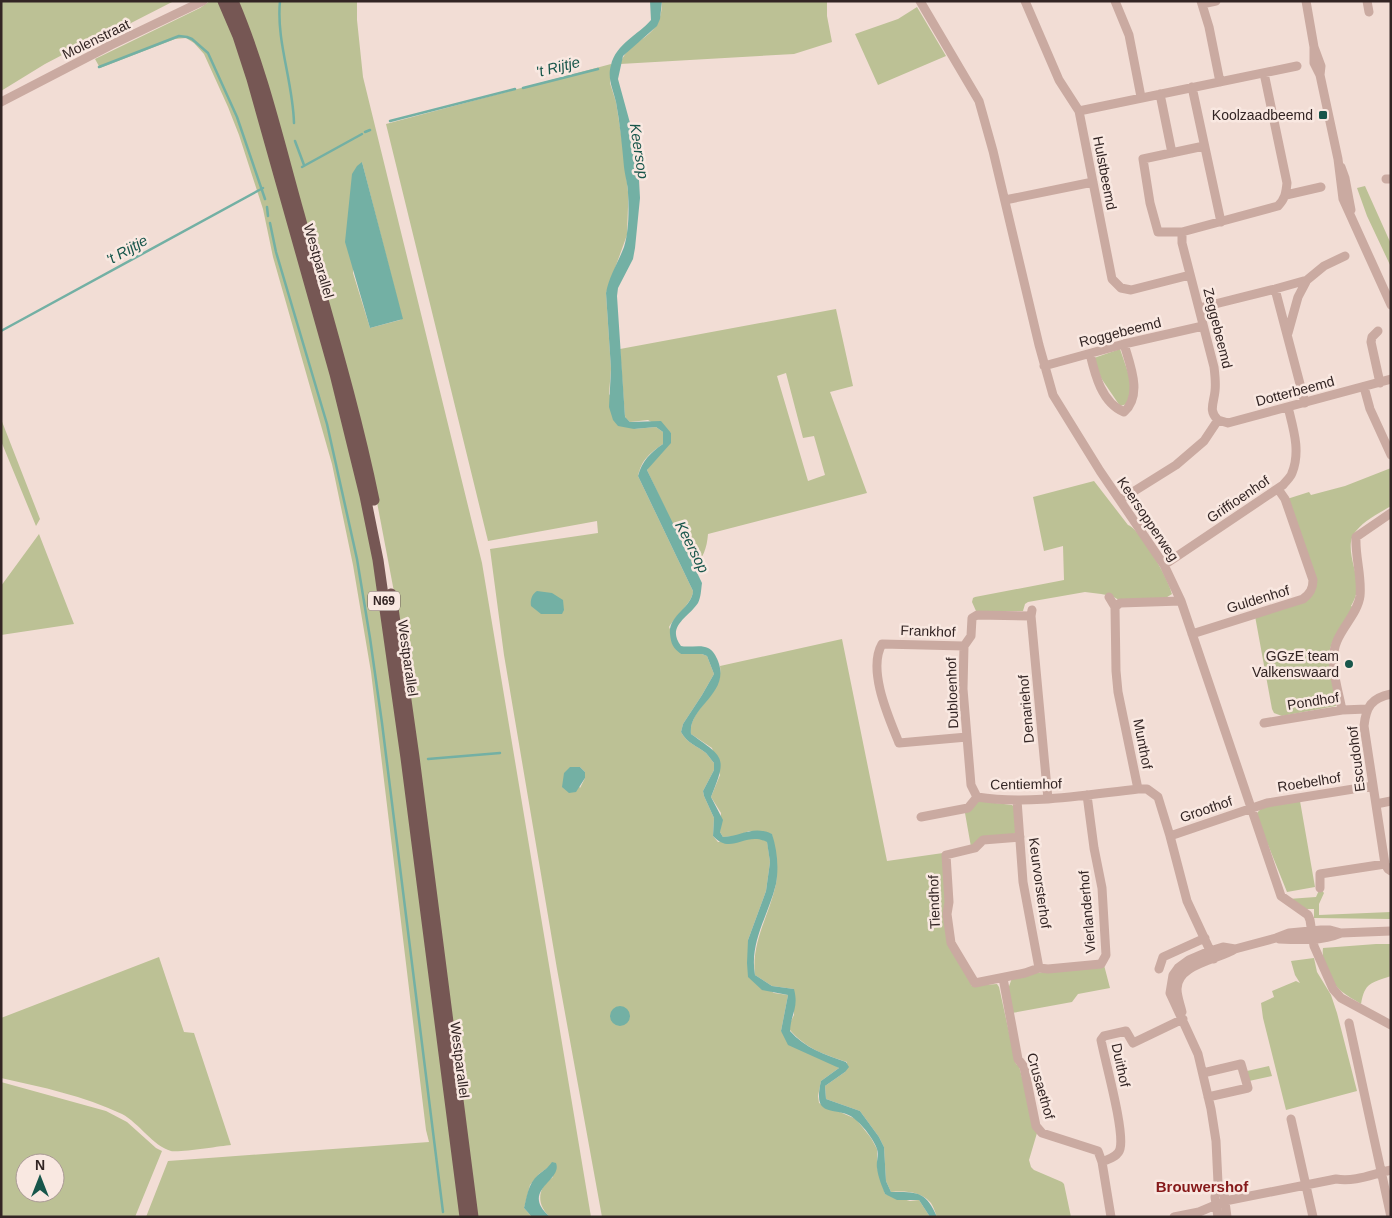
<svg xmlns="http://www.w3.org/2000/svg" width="1392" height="1218" font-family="Helvetica,sans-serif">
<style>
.green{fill:#bcc195;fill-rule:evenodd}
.water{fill:#73b0a4}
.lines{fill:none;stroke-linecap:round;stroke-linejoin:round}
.stream{stroke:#73b0a4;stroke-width:2.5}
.minor{stroke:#caaaa1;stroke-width:9}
.major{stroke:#765754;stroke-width:11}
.poi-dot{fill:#18564b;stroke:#f9e8e1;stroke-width:2}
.labels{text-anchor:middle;stroke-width:5;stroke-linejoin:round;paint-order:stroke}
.shield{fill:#f9e8e1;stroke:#6e605d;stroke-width:1}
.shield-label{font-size:12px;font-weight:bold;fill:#332524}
.street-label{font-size:14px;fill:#332524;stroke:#f9e8e1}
.poi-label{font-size:14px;fill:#332524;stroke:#f9e8e1;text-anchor:end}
.water-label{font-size:15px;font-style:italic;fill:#18564b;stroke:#f9e8e1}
.neighbourhood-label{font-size:15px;font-weight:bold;fill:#86191a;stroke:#f9e8e1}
</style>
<rect width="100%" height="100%" fill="#f2ddd5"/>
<path class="green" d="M1,1H174L88,45L85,43L45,64L1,91Z
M210,1H220L235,37L326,349L376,561L462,1217H146L168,1161L429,1142L426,1130L371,672L353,565L332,464L273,257L263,209L239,135L228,107L204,54L194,43L186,38L175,39L100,68L95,59L200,8Z
M235,1H357V20L363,77L482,563L591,1217H550C536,1204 537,1188 553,1177L550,1166L539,1174L530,1185L524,1208L532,1217H476L395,597L376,497ZM362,162L402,318L400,320L370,328L353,273Z
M662,1H827V16L832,42L794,54L620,64C632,34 662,42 662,1Z
M917,7L946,56L878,85L855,34L898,19Z
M611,64L610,83L616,102L623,147L628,192V207L627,235L606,293L611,369L609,394L634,429L656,427L663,432V444C649,454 642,459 638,476L693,591C693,602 676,615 669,627L681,654H702L707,656L714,674L702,695L683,724L681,732C687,743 697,746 706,753C709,756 711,760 714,763V770L703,791L704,796L714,818L713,836L718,842L757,837L767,841L770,862L766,891L748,940V976L774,993L788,995L781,1031L839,1068L821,1081L818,1096L819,1103L856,1119L871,1138L877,1149V1167L885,1194L910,1201L919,1200L930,1217H602L557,969L504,655L490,549L598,533L597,521L488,541L386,124ZM570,767H580L585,772V778L580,788Z
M1365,186L1391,244V267L1367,216L1357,188Z
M836,309L853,386L830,392L867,493L708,534C707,548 703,559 693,568L647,470L671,433L648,420L630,422L625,417L620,349ZM786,373L803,438L814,436L825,475L808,481L777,376Z
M1120,349L1132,384L1127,404L1120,406L1101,378L1094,358Z
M1,419L40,519L36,526L1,441Z
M1391,468V506C1379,513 1365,520 1356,531C1344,544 1356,568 1357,583C1358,591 1355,599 1351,606L1353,607L1332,643L1328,655L1336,706L1282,716L1274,713L1272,709L1255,616L1314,593L1287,499L1309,492L1311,495L1345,486Z
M1094,481L1128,525C1140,529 1170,581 1172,594L1164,599L1119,600L1112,596L1101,594L1085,592L1028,602L1025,604L1023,611H976L972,602L973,598L975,597L1064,580L1063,546L1044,551L1033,497Z
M39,534L74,624L1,635V586Z
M842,639L887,861L943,853L946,906L944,913L972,986L997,984L999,987L1016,1064L1019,1066L1037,1133L1029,1160L1031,1167L1034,1170L1062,1182L1064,1184L1071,1217H937C935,1212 933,1205 930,1202C920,1191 904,1191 891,1192L886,1181L884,1147L879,1137L860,1111L826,1099L825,1086L845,1072L847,1062C825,1055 805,1048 790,1030V1023L794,1015V989L772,986L755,975C751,942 769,916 776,884C778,873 773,847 772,834L749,831L737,836L723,837L720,832L721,813L711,797L720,775L712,748L691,734C688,709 724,694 720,666Z
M979,801L1012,805L1016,809V832L1012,835L971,847L965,813Z
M1300,801L1315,887L1287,892L1256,815C1263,801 1286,803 1300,801Z
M1320,888L1324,893L1319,904V915L1391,912V919L1314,918V909H1304L1288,899L1316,897Z
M1376,944H1391V976C1371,983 1365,982 1361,1004C1355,1000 1347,996 1341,991C1330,982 1321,962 1323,948Z
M159,957L184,1032L194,1033L231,1145C220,1146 179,1153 171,1151C153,1146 139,1123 122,1114C84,1096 42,1087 1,1078V1018Z
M1314,958L1317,972L1331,995L1337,1013L1357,1091L1286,1110L1263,1018L1261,1003L1274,997L1272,991L1296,981L1300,983L1295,975L1291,961Z
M1104,965L1110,988L1078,994L1072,1002L1012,1013L1008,989L1012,978L1036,973Z
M1269,1066L1272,1076L1249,1081L1247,1071Z
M1,1082L106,1111L127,1122L156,1148L162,1151L135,1217H1ZM25,1163H55V1193H25Z"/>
<path class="water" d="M650,1H662L660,19L657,26L623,56L618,79L633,134L634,159L639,180L640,198L635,248L633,259L618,288L617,296L625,417L630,422L661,421L671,433V443L647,470L702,583C701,590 701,597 698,603C688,618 666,626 681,646C689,648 701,644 708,648C713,650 716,656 718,661C731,694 688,706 691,734C725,758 727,757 711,797L723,820L720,832L723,837C742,836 753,825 772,834C777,849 779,867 776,884C769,914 749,942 755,975L772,986L794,989C799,1008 791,1013 790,1031C805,1048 825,1055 846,1062L849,1067L845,1072L825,1086L826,1099L860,1111L879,1137L884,1147L886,1181L891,1192C917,1192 926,1191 937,1217H930L919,1200H897L885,1194C882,1186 878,1177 877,1168C876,1162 879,1155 877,1149C874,1140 864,1127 857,1121C840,1102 811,1124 821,1081L839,1068L788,1045L781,1031L788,995L762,990L748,977L747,963L748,940L766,891L770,862L767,842C745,831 731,856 713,836L714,818L704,796L703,791L714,770V763C711,760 709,756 706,753C697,746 687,743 681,732L683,724L702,695L714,674L707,656L702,654H681C673,648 671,644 670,634C668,615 692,608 693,591L638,476C642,461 650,453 663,444V432L656,427L634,429L618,426L613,420L609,407L611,369L606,293C609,276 618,263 624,247C629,231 629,210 628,193C628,185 625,176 624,167C622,145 620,124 616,102C613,89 607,78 611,65C616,44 638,35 651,20Z
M362,162L403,319L370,328L345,242L352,174L357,166Z
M537,591L552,593L563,600L564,610L562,614H541L531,606C530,600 532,594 537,591Z
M570,767H580L585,772V778L576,792L569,793L562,787L564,773Z
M610 1016a10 10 0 1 1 20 0a10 10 0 1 1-20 0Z
M552,1162L556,1163C563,1181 519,1190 550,1217H532L524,1208C527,1196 528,1184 538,1175C544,1170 548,1168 552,1162Z"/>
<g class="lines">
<path class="stream" d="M280,1C276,41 293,82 294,123
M99,67L179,36L187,37L192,39L208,53L237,117L265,199
M523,88L598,69
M390,121L515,89
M365,132L370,130
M295,141L304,165
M302,167L362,134
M267,207L268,216
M270,223L276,252L327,424L357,559L370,638L382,723L443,1212
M1,331L263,188
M428,759L500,753"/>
<path class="minor" d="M920,1L979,101L993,151L1039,345L1053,395L1100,471L1164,565L1181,601L1281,896L1308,915L1310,920L1314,946L1333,989L1341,998L1391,1025
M1025,1L1059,80L1079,111L1112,279L1121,288L1131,290L1190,275
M1115,1L1129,35L1141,97
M1201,1L1209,27L1220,82
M1306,1L1314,47L1321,66L1320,75L1338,159L1343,199L1391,305
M1367,1L1369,12
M1202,4L1216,1
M1314,47V63L1320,75
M1192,87L1221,222
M1160,94L1172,153
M1,102L111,45L203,1
M1079,111L1297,66
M1204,146L1143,159L1150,203L1158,232H1182L1278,206C1285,199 1286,193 1287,183L1264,73
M1341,167L1345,178L1351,210
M1386,179H1391
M1286,195L1321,187
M1005,200L1093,182
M1275,289L1305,403
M1199,308L1275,289L1307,280L1324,266L1345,256
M1378,331L1372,337L1371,342L1380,383
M1288,333L1298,297L1307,280
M1090,354C1095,375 1102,403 1124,412C1143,395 1130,365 1124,344
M1044,366L1124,344L1203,326
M1364,387L1370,409L1391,455
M1218,420L1228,423L1391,379
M1120,500L1176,465L1204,441L1218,420C1208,411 1214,403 1215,391C1216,383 1215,375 1214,367L1182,243V232
M1164,565L1283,485C1286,481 1291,477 1292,473C1301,451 1293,428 1288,407
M1109,597L1115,607
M1181,601L1120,603L1115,607L1116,671L1118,692L1138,789H1147L1158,797L1170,836L1187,901L1214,959
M1032,610L1031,616L1048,799
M1192,634L1303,599C1310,594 1313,589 1313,580L1285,499L1278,489
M964,646L882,644C867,670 889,718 899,743L967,737
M1342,710C1338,688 1328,662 1337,641C1343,626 1358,612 1360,596C1362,576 1355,557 1356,537L1391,513
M1264,723L1342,710L1367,709
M977,797L971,785L963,689L964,646L971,636L972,618L977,615L1031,616
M1017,800L1023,882L1039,968
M1376,804L1391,801
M921,817L968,808L977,797C1030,805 1084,795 1138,789
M1170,836L1267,803L1372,786
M1020,837L983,840L975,848L946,855L949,902L947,914L951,943L975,983L1025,973L1039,968L1048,969L1101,964L1106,955L1102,888L1094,848L1087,795
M1385,864L1364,726C1366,707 1371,698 1391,694
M1320,888V874L1385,864L1388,869L1391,871
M1279,939C1299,940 1322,941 1341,933
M1159,969L1163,957L1205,938
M1003,978L1018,1059L1024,1067L1036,1126L1042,1133L1098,1151L1102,1162L1111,1217
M1182,1012C1180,1004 1177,996 1177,989C1177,964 1218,960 1235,949
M1349,1023L1391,1217
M1203,1073L1241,1064L1248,1088L1208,1097
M1291,1119L1313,1217
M1102,1162C1108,1159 1118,1157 1120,1149C1125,1131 1105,1061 1101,1040L1104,1036L1126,1031L1133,1043L1183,1019
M1218,1183L1224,1194L1227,1217
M1174,1217L1199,1212L1225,1201L1336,1179C1356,1182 1372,1174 1391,1170
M1218,1217L1215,1197L1218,1183L1216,1141L1211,1109L1198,1054L1170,993L1173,975L1178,968L1189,960L1210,951L1223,947L1235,949L1276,938L1289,933L1321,930H1330L1341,933L1391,931"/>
<path class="major" d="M223,1L238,36L252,79L335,374L365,496L378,560L406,758L465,1217
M233,1C262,69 279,143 299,214C325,309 354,403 374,500
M391,594L414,757L473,1217"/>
</g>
<g class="poi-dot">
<rect x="1318" y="110" width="10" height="10" rx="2.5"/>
<circle cx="1349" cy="664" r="5"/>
</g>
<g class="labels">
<rect class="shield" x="368" y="591.5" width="32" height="19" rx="4"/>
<g class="shield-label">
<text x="384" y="605">N69</text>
</g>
<g class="street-label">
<text transform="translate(96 39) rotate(-26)" y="5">Molenstraat</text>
<text transform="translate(1105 173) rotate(79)" y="5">Hulstbeemd</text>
<text transform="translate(319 261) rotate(74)" y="5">Westparallel</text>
<text transform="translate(1218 328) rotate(76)" y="5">Zeggebeemd</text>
<text transform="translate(1120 332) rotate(-14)" y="5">Roggebeemd</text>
<text transform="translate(1295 391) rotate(-15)" y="5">Dotterbeemd</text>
<text transform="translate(1238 499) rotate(-34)" y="5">Griffioenhof</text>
<text transform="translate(1148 519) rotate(56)" y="5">Keersopperweg</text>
<text transform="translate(1258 599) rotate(-17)" y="5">Guldenhof</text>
<text transform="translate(928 631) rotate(2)" y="5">Frankhof</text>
<text transform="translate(408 658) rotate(82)" y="5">Westparallel</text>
<text transform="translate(952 693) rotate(-92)" y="5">Dubloenhof</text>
<text transform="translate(1313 701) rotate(-9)" y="5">Pondhof</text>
<text transform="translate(1026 709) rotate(-95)" y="5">Denariehof</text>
<text transform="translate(1143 744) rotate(79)" y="5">Munthof</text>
<text transform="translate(1356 759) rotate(-97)" y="5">Escudohof</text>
<text transform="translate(1309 782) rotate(-9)" y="5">Roebelhof</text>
<text transform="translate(1026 784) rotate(-1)" y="5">Centiemhof</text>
<text transform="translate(1206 809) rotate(-19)" y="5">Groothof</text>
<text transform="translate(1040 883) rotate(82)" y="5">Keurvorsterhof</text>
<text transform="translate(934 902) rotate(-92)" y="5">Tiendhof</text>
<text transform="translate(1087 912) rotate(-95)" y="5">Vierlanderhof</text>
<text transform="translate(460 1060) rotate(83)" y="5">Westparallel</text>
<text transform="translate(1121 1065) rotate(78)" y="5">Duithof</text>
<text transform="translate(1041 1086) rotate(74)" y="5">Crusaethof</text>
</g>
<g class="poi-label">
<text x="1313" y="120">Koolzaadbeemd</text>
<text x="1339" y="661">GGzE team<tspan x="1339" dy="16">Valkenswaard</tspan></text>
</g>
<g class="water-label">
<text transform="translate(558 67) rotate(-14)" y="5">'t Rijtje</text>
<text transform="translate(639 151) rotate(81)" y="5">Keersop</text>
<text transform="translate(127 250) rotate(-29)" y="5">'t Rijtje</text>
<text transform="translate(692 547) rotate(63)" y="5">Keersop</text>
</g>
<g class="neighbourhood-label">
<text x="1202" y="1192">Brouwershof</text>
</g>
</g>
<rect width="1392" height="1218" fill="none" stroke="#332524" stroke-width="5"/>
<g transform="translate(40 1178)"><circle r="24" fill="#f9e8e1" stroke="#aa9a95"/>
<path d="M0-4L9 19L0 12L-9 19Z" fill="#18564b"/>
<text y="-8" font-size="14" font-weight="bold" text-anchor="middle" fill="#332524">N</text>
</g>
</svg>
